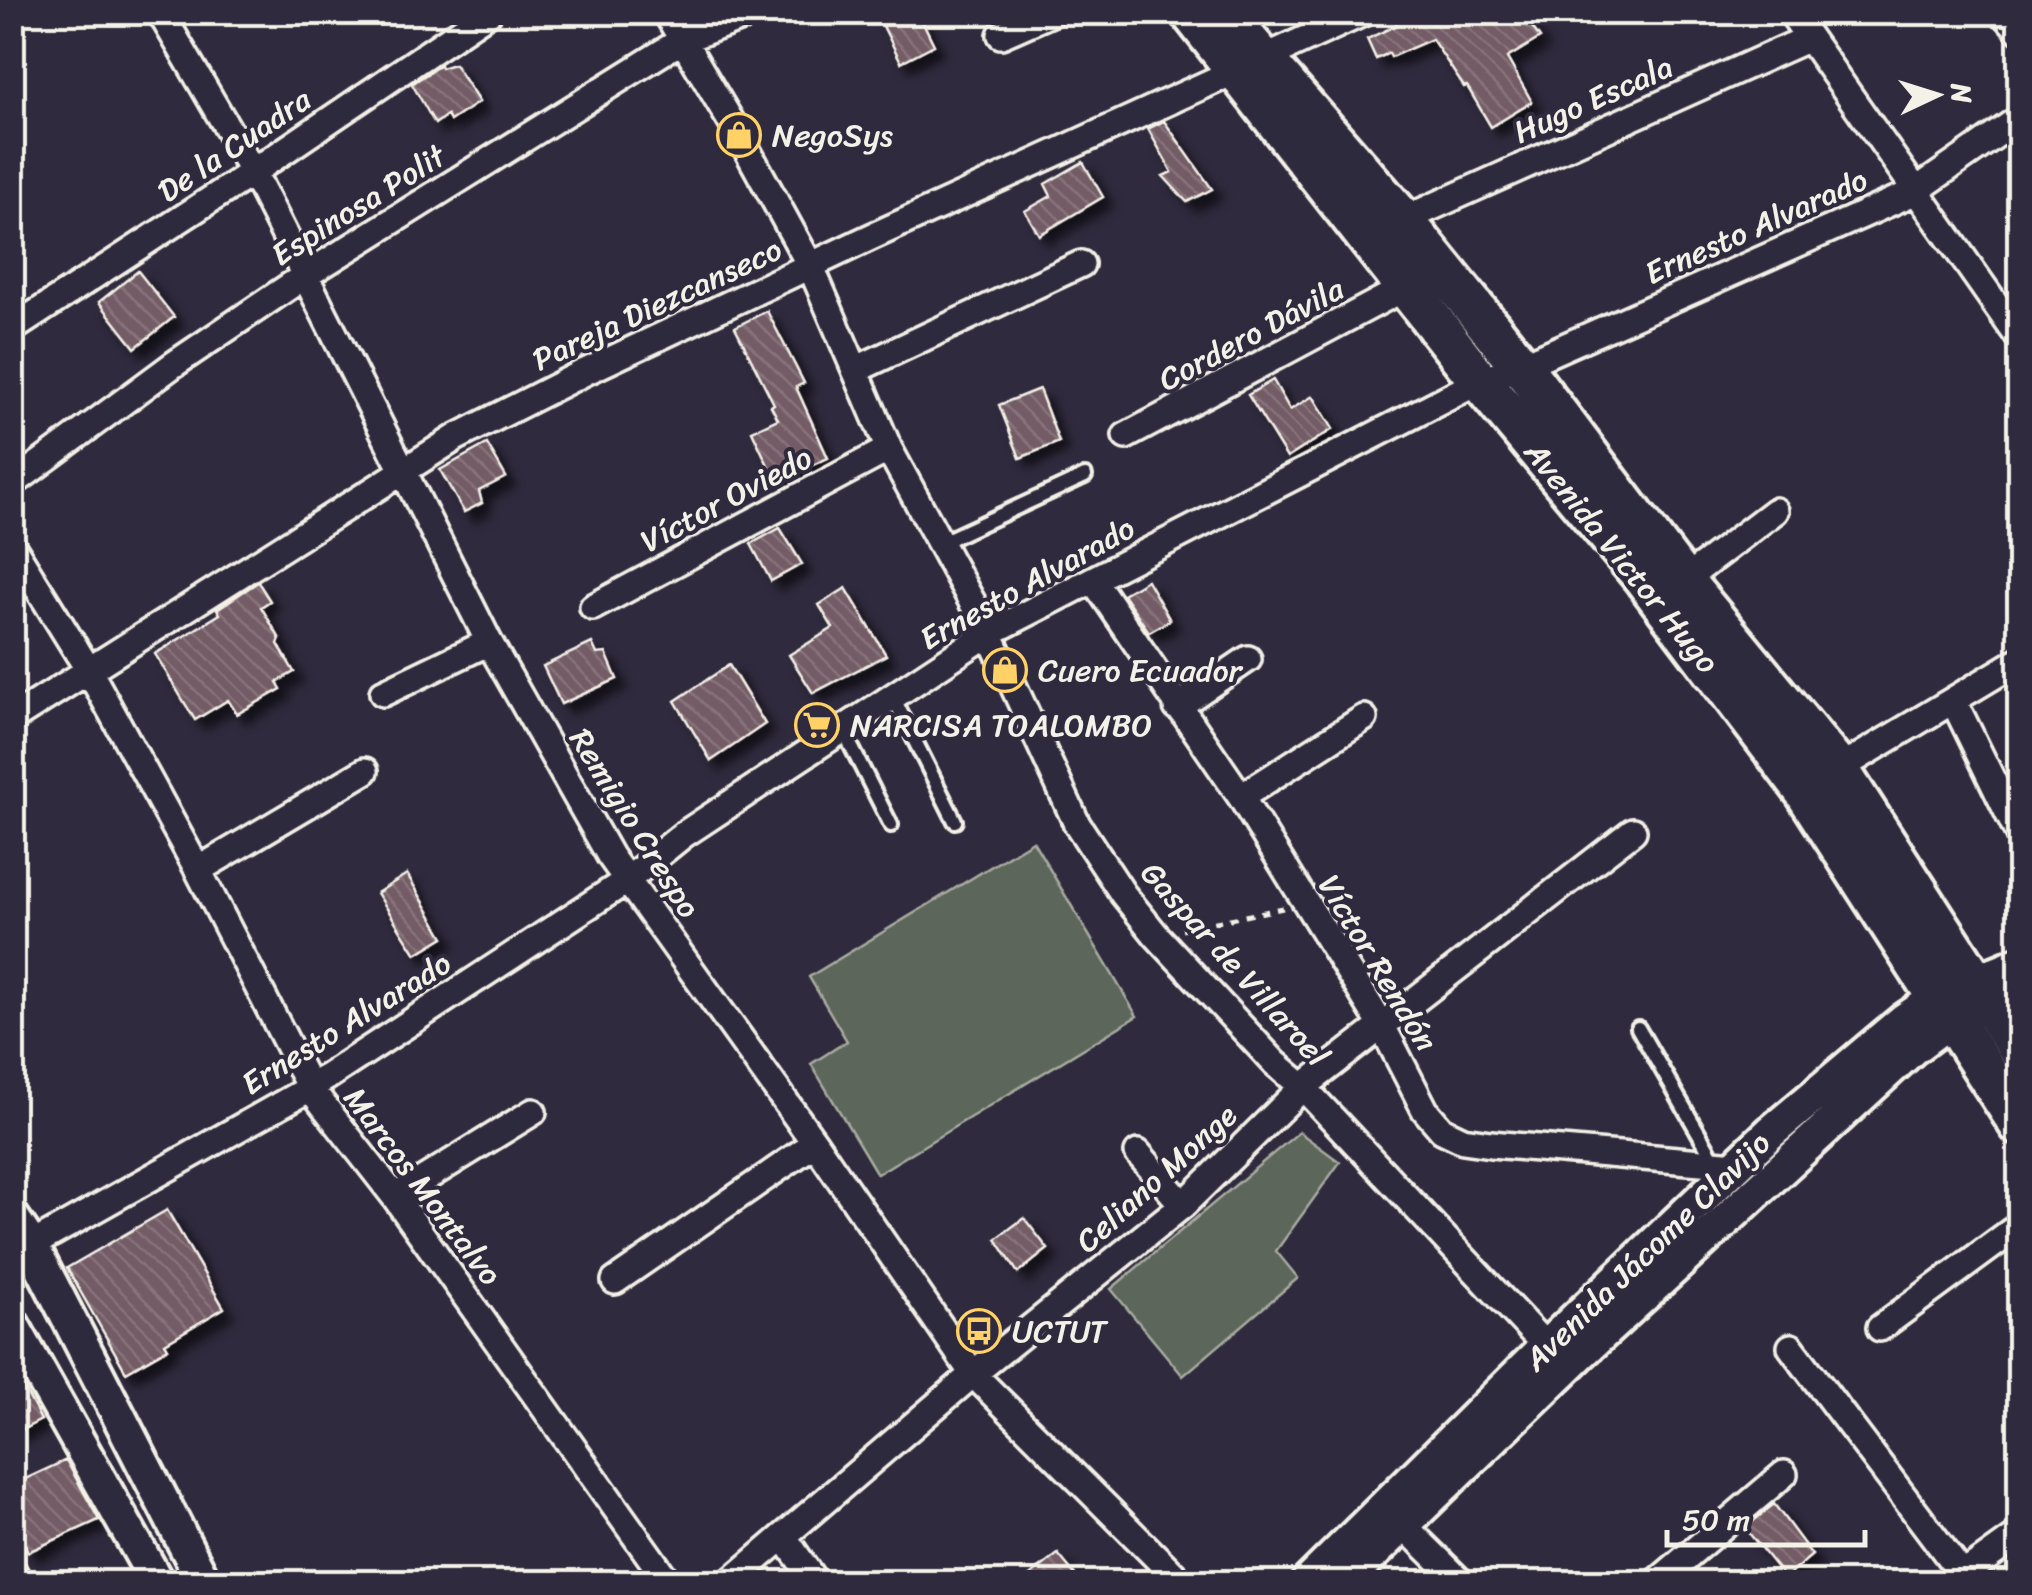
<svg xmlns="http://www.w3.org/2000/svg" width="2032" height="1595" font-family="Sriracha,sans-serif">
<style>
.park{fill:#5d665a;stroke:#a8aca1;stroke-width:2.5}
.building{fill:url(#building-back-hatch);stroke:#f4f1e8;stroke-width:2.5;filter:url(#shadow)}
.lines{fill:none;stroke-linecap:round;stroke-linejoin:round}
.service-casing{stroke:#f4f1e8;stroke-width:20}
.minor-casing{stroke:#f4f1e8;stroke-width:32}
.tertiary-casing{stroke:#f4f1e8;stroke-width:40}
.primary-casing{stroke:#f4f1e8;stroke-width:48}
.path{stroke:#f4f1e8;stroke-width:5;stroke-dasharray:8 8;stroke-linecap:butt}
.service{stroke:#2f2a3d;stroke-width:12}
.minor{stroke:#2f2a3d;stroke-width:25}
.tertiary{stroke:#2f2a3d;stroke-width:32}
.primary{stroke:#2f2a3d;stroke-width:40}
.labels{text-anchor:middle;stroke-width:8;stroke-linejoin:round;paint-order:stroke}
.street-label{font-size:32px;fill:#f4f1e8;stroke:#2f2a3d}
.poi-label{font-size:32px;fill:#f4f1e8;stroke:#2f2a3d;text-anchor:start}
</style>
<defs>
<pattern id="building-back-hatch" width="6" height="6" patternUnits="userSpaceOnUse" patternTransform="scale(2.5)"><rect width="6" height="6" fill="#735b65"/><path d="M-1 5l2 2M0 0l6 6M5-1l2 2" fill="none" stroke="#88737b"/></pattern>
<filter id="shadow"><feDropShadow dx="9" dy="9" stdDeviation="5" flood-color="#0009"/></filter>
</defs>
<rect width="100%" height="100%" fill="#2f2a3d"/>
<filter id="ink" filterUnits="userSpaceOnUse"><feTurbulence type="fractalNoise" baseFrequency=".01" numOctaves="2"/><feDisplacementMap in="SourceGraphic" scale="20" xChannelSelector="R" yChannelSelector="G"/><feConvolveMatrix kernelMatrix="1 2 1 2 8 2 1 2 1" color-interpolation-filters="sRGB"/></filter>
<g filter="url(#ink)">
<path class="park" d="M1033,841L1137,1016L877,1174L811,1064L847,1041L809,977Z
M1299,1132L1340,1162L1276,1251L1298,1278L1183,1376L1111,1289Z"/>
<path class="building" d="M876,12H918L934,45L901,62Z
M1391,12H1521L1540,38L1507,58L1532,102L1491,127L1467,86L1464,87L1432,39L1391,57L1389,53L1376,59L1367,39L1397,25Z
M454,64L479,102L450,121L447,115L435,124L412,84L440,65L441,68Z
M1164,121L1212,189L1187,202L1163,176L1172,172L1148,129Z
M1083,162L1103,197L1039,235L1025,211L1051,196L1045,184Z
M138,271L174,317L135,348L99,302Z
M767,311L804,383L796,387L828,458L776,482L752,431L778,419L771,406L774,404L735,327Z
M1273,380L1290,410L1313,396L1333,429L1287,458L1248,395Z
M1039,389L1059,442L1020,458L999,405Z
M487,444L506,477L479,491L482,503L464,512L440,470Z
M780,528L802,564L771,581L751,544Z
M1147,580L1170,620L1149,632L1123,594Z
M258,582L270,601L261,607L280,639L278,644L294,672L277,682L281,689L237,714L228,700L195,720L155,654L220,614L217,609Z
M846,588L886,655L813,693L789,655L833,628L819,605Z
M592,643L597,654L606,653L617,679L561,704L543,666Z
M729,665L765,724L711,761L675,701Z
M407,874L444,937L416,954L377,893Z
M167,1210L224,1308L165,1343L168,1348L126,1372L67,1268Z
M1024,1218L1048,1249L1018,1273L996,1239Z
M12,1366L41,1420L12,1435Z
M66,1460L99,1520L28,1552L12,1516V1485Z
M1774,1504L1812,1555L1785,1578L1745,1528Z
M1058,1554L1081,1582H1022Z"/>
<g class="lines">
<g class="service-casing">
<path id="service" d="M940,543L1085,476
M893,697L955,821
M843,730L891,825
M1638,1028L1716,1163"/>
</g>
<g class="minor-casing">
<path id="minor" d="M160,12L253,172L489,642L610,856L815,1143L973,1374L1181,1582
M666,12L739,135L811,267L889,449L989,633L1077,824L1123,894L1156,935L1275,1063L1303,1087L1557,1358
M1791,12L2020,339
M2003,12L2020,31
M1001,35L1053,12
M1403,220L1809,38
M12,329L253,172L489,12
M855,370L1081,264
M1126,436L1406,287
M12,484L173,365L303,277L682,40L757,12
M12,546L88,669L198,870L310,1088L395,1197L668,1582
M1094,581L1241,797L1381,1024L1425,1110L1442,1130L1463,1140L1491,1144L1736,1165
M1683,581L1775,511
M593,607L889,449
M383,693L489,642
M1954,702L2020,837
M1177,707L1248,659
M12,719L457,437L585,372L871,237L1365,12
M1827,776L2020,660
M1241,797L1364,718
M198,870L365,771
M1138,1153L1183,1205
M395,1197L533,1112
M12,1256L310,1088L626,881L683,835L989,633L1480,381L1521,366L1914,192L2020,118
M615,1281L815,1143
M1880,1328L2020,1225
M1791,1347L1968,1582
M1404,1526L1461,1582
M784,1537L815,1582
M12,1569L19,1582
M730,1582L973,1374L1183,1205L1303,1087L1633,831
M1657,1582L1784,1474
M1953,1582L2020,1534"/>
</g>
<g class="tertiary-casing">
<path id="tertiary" d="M12,1217L31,1245L204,1582
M12,1324L157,1582
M1308,1582L1547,1346L1771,1132L1904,1020L1938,997L2020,963
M1344,1582L1580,1354L1912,1049L1952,1019L2020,993"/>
</g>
<g class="primary-casing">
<path id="primary" d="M1191,12L1480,381L1642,575L1805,791L2020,1125
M1242,35L1403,220L1521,366L1683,581L1838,769L2020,1051"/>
</g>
<path class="path" d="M1182,929L1283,908"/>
<use href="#service" class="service"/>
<use href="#minor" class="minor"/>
<use href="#tertiary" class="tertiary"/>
<use href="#primary" class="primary"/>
</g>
</g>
<defs>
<g id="shop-ring" transform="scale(2.25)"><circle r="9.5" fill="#2f2a3d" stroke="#ffd166" stroke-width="1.5"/><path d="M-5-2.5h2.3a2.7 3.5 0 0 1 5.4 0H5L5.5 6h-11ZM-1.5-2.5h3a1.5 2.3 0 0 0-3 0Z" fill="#ffd166"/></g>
<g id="supermarket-ring" transform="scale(2.25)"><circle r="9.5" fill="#2f2a3d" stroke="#ffd166" stroke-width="1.5"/><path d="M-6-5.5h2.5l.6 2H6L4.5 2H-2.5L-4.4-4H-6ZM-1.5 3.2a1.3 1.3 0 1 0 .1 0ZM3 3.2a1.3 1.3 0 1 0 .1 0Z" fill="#ffd166"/></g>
<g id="bus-ring" transform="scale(2.25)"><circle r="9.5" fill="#2f2a3d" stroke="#ffd166" stroke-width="1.5"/><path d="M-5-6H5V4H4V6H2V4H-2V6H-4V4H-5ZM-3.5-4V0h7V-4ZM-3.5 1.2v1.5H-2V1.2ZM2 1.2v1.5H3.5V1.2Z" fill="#ffd166"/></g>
</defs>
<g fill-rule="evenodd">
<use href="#shop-ring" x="739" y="135"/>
<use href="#shop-ring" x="1005" y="670"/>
<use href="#supermarket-ring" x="817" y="725"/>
<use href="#bus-ring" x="979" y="1331"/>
</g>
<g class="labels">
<g class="street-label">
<text transform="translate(1593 99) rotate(-24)" y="11">Hugo Escala</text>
<text transform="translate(234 145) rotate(-34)" y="11">De la Cuadra</text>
<text transform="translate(358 205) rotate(-32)" y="11">Espinosa Polit</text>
<text transform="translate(1756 226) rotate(-24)" y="11">Ernesto Alvarado</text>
<text transform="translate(657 304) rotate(-25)" y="11">Pareja Diezcanseco</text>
<text transform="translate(1251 334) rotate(-28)" y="11">Cordero Dávila</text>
<text transform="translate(726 499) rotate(-28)" y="11">Víctor Oviedo</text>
<text transform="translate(1622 557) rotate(51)" y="11">Avenida Victor Hugo</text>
<text transform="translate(1027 583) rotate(-29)" y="11">Ernesto Alvarado</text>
<text transform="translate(635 823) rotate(58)" y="11">Remigio Crespo</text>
<text transform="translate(1378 963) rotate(59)" y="11">Víctor Rendón</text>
<text transform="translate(1235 964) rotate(48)" y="11">Gaspar de Villaroel</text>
<text transform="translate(346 1023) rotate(-32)" y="11">Ernesto Alvarado</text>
<text transform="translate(1156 1178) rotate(-42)" y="11">Celiano Monge</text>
<text transform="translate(423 1186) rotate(53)" y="11">Marcos Montalvo</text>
<text transform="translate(1647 1251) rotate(-44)" y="11">Avenida Jácome Clavijo</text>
</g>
<g class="poi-label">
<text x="772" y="146">NegoSys</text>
<text x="1038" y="681">Cuero Ecuador</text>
<text x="850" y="736">NARCISA TOALOMBO</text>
<text x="1012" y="1342">UCTUT</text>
</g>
</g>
<rect width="2032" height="1595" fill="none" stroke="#2f2a3d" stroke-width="50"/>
<rect x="25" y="25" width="1982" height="1545" fill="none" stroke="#f4f1e8" stroke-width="4" filter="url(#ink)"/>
<g transform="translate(1937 95) rotate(86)" stroke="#2f2a3d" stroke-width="8" paint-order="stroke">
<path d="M0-8L18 38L0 25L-18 38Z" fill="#f4f1e8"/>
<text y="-15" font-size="28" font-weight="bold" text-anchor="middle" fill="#f4f1e8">N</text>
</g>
<path d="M1667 1530v15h198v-15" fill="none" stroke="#f4f1e8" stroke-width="5"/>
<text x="1682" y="1530" font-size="30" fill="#f4f1e8" stroke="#2f2a3d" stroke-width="8" paint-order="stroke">50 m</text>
</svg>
